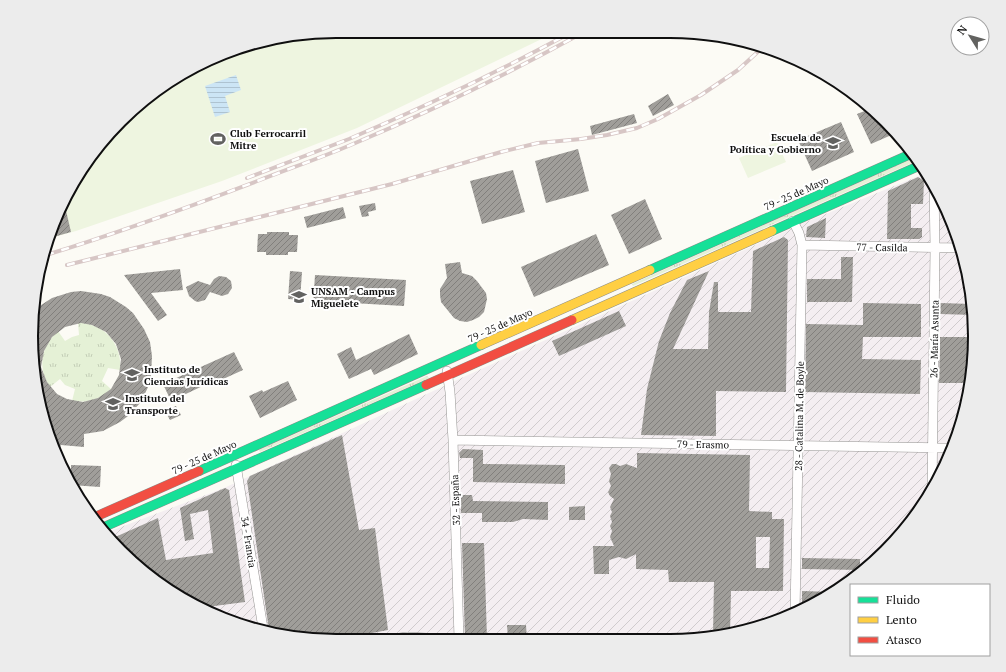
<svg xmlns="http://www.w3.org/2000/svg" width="1006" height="672" font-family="'PT Serif',serif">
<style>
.industrial{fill:url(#industrial-furrows)}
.grass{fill:url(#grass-tufts)}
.pitch{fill:#eef5e0}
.water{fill:url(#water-rules)}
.building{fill:url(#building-hatch);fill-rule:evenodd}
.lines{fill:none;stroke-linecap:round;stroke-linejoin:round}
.street-casing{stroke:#969593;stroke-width:10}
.fast-casing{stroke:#8c8c89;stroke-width:10}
.slow-casing{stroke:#8c8c89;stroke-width:10}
.jam-casing{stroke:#8c8c89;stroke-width:10}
.street{stroke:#fffefe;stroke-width:9}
.fast{stroke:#16e098;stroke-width:9}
.slow{stroke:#ffcf43;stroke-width:9}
.jam{stroke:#f24e42;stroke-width:9}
.rail-casing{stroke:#d7c6c5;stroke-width:4}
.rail{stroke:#fff;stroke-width:2.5;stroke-dasharray:8;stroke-linecap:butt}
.labels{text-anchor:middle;stroke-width:4;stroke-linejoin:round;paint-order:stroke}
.poi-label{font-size:10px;font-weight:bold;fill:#0f0f0f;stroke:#fff;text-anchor:start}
.street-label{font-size:10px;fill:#0f0f0f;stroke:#fff}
.rim{fill:none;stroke:#0f0f0f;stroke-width:2}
</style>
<defs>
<pattern id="industrial-furrows" width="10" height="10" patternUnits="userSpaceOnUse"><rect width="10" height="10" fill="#f4eef1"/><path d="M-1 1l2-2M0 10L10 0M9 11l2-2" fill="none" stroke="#d0cbcd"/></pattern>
<pattern id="grass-tufts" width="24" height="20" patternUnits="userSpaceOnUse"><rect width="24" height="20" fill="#e5f1d6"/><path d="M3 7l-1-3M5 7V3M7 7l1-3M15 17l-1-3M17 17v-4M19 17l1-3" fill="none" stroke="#c3cdb6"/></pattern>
<pattern id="water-rules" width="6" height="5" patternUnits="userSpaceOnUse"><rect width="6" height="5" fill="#cce5f5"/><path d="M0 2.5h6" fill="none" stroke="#aec3d1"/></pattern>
<pattern id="building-hatch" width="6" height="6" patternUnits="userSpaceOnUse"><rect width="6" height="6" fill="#a09e9a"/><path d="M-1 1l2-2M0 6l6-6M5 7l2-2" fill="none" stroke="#817f7c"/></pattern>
</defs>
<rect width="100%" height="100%" fill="#fcfbf5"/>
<path class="industrial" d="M926,173L944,201L965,257L974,316L972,376L959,434L934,489L899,537L855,578L805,610L749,631L690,640L296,638L201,610L135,565L108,532L224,488L457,380L806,222Z"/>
<path class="grass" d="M912,159L914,162L633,286L632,284Z
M78,323C104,322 123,345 120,370L108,368L102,381L111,389C100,400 87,403 72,401L75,389L65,385L60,379L50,387C37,368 41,346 58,331L65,341L72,337L79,335Z
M427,376L429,378L260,452L259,450Z"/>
<path class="pitch" d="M336,31L554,33L357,128L222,181L76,231L50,238L54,219L94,150L166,83L238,47Z
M777,142L786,162L748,178L739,158Z"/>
<path class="water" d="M236,75L241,90L225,96L230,112L215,117L205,86Z"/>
<path class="building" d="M668,94L674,105L653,116L648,106Z
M872,108L896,133L871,144L857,114Z
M634,114L637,123L592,135L590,126Z
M841,122L854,152L812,171L798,140Z
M578,149L589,191L546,203L535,161Z
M513,170L525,212L482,224L470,181Z
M918,177L924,181L923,204H911V228H922V237L919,239H887L888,191Z
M645,199L662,239L629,254L611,215Z
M64,202L71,232L50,238L54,219Z
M375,203L376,210L368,212L369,216L362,217L359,206Z
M343,207L346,218L307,228L304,217Z
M826,218L825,238L806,237L807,227Z
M267,232H289V235H298L297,252H288V255H266V252H257L258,234H267Z
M596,234L609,265L534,297L521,267Z
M784,237L788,240L786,392L716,391V436L641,435L647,389L659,341L670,313L687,280L709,271L673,349H708L709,312L714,282H718V312H751L753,251Z
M841,257H853L852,302H807V279H841Z
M460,262L462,273L472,276L477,281L486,293L487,299L484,312L479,317L473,320L467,322L460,321L454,318L445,307L441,302L440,295V289L447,278L445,264Z
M180,269L183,290L151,293L167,315L158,321L124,275Z
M290,271L302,272L300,300L288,299Z
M315,275L406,280L404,306L335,302V307L313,305Z
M219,276L226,277L231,281L232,288L228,294L222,296L210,292L205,300L198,302L195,301L189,296L186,287L198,281L210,285L214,279Z
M81,291L101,294L110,297L126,307L133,313L144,329L150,342L152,356L151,375L149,385L141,402L128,416L120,422L103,431L84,434V447L61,445L60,448L54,446L41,415L32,316L33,311L35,309L52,298L71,292ZM81,323L92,325L106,332L116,344L121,359L119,375L111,389L98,398L83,402L67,399L57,394L47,382L41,367L44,351L52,337L65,327Z
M863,303L921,304V337H863L862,359L921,360L920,394L805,392L806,324L863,325Z
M940,303L972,304L974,315L940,314Z
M619,311L626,326L559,356L552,341Z
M409,334L418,354L374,375L371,369L349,379L337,354L351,347L356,360Z
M940,337H974L972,376L971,383H939Z
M234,352L243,370L210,385L209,383L171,401L163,384Z
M288,381L297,400L260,418L249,396L262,390L263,392Z
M176,406L181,415L170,420L165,411Z
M342,435L359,530L375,528L388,630L340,639L296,638L269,630L247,481L250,476Z
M463,449L483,450V464L565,465V484L473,482V458H460L459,453Z
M637,453L750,455L749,511L772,512V519H784L783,591H731L730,634H713L714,582H669L668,570L636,569V554L626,559L619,557L609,560V574H594L593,546H614L610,537L612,531L610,526L612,522L610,516L612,512L610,507L614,499L610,496L608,492L611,486L609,481L611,474L609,468L612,464H616L620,466L626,464L637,468ZM756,537H770L769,568H756Z
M71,465L101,466L100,487L71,485Z
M225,488L229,490L245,602L199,608L135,565L113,538L158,518L166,560L213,553L208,510L190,514L194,539L185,541L180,508Z
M461,495H472L473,501L548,502V520L523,519L513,522H482V513H461Z
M585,506V520H569V507Z
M462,543H484L487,639H465Z
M802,558L860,559V570L802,569Z
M802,591L834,592L816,603H802Z
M507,625H526L527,640L508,639Z"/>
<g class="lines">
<g class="street-casing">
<path id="street" d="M793,221L799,233L802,245L795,613
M802,245L961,248
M447,371L450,392L453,440L459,639
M453,440L952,448
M236,465L263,628
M932,492L935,248L934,185
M391,639L407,637L447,639"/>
</g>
<g class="fast-casing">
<path id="fast" d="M772,231L921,165
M650,270L913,153
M199,471L481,345
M104,527L426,385"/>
</g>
<g class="slow-casing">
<path id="slow" d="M572,320L772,231
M481,345L650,270"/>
</g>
<g class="jam-casing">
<path id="jam" d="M426,385L572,320
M95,517L199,471"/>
</g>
<use href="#street" class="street"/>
<use href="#fast" class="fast"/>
<use href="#slow" class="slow"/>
<use href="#jam" class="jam"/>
<g class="rail-casing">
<path id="rail" d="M247,178C281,165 315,152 349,139C424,107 498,72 570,33
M46,255C118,233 189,207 260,180C291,168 323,157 353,144C431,111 508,74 582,33
M67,265L392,184L501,152L538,143L581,139L607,135L637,128L658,119L701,95L738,70L761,49"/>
</g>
<use href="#rail" class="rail"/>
</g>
<defs>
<g id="stadium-bare" transform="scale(1.2)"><path d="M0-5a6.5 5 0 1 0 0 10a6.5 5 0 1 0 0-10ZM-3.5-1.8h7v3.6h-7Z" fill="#626260" stroke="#fff" stroke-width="2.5" paint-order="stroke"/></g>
<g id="university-bare" transform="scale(1.2)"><path d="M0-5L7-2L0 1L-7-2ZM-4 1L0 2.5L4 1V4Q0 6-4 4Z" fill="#626260" stroke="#fff" stroke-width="2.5" paint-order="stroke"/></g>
</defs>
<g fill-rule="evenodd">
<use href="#stadium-bare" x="218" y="139"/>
<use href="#university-bare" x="833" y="143"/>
<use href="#university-bare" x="299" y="297"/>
<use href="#university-bare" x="132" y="375"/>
<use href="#university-bare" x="113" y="404"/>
</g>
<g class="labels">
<g class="poi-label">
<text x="230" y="137">Club Ferrocarril<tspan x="230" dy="12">Mitre</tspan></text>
<text x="821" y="141" text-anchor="end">Escuela de<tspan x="821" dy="12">Política y Gobierno</tspan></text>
<text x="311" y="295">UNSAM - Campus<tspan x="311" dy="12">Miguelete</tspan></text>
<text x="144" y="373">Instituto de<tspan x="144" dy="12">Ciencias Jurídicas</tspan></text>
<text x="125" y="402">Instituto del<tspan x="125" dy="12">Transporte</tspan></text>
</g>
<g class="street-label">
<text transform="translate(796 193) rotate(-24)" y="4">79 - 25 de Mayo</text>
<text transform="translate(882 247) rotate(1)" y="4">77 - Casilda</text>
<text transform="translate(500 325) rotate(-24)" y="4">79 - 25 de Mayo</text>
<text transform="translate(934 339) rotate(-89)" y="4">26 - María Asunta</text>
<text transform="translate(799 416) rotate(-89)" y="4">28 - Catalina M. de Boyle</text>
<text transform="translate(703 444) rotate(1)" y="4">79 - Erasmo</text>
<text transform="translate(204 457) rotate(-24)" y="4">79 - 25 de Mayo</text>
<text transform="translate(455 500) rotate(-92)" y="4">32 - España</text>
<text transform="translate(249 542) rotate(81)" y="4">34 - Francia</text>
</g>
</g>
<path d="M0 0H1006V672H0ZM336 38H670A298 298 0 0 1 968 336V336A298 298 0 0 1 670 634H336A298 298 0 0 1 38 336V336A298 298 0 0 1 336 38Z" fill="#ececec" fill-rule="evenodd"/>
<path class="rim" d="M336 38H670A298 298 0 0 1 968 336V336A298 298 0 0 1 670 634H336A298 298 0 0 1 38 336V336A298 298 0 0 1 336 38Z"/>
<rect x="850" y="584" width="140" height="72" fill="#ffffff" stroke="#9f9f9f"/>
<rect x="858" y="597" width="20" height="6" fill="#16e098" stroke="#9f9f9f"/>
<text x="886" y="604" font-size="12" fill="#0f0f0f">Fluido</text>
<rect x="858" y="617" width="20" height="6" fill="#ffcf43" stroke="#9f9f9f"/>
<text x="886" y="624" font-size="12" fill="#0f0f0f">Lento</text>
<rect x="858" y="637" width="20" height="6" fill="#f24e42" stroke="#9f9f9f"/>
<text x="886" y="644" font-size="12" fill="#0f0f0f">Atasco</text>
<g transform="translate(970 36) rotate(307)"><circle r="19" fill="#ffffff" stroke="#9f9f9f"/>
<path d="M0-3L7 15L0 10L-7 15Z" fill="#626260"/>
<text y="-6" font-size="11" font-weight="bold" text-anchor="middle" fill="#0f0f0f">N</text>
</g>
</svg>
